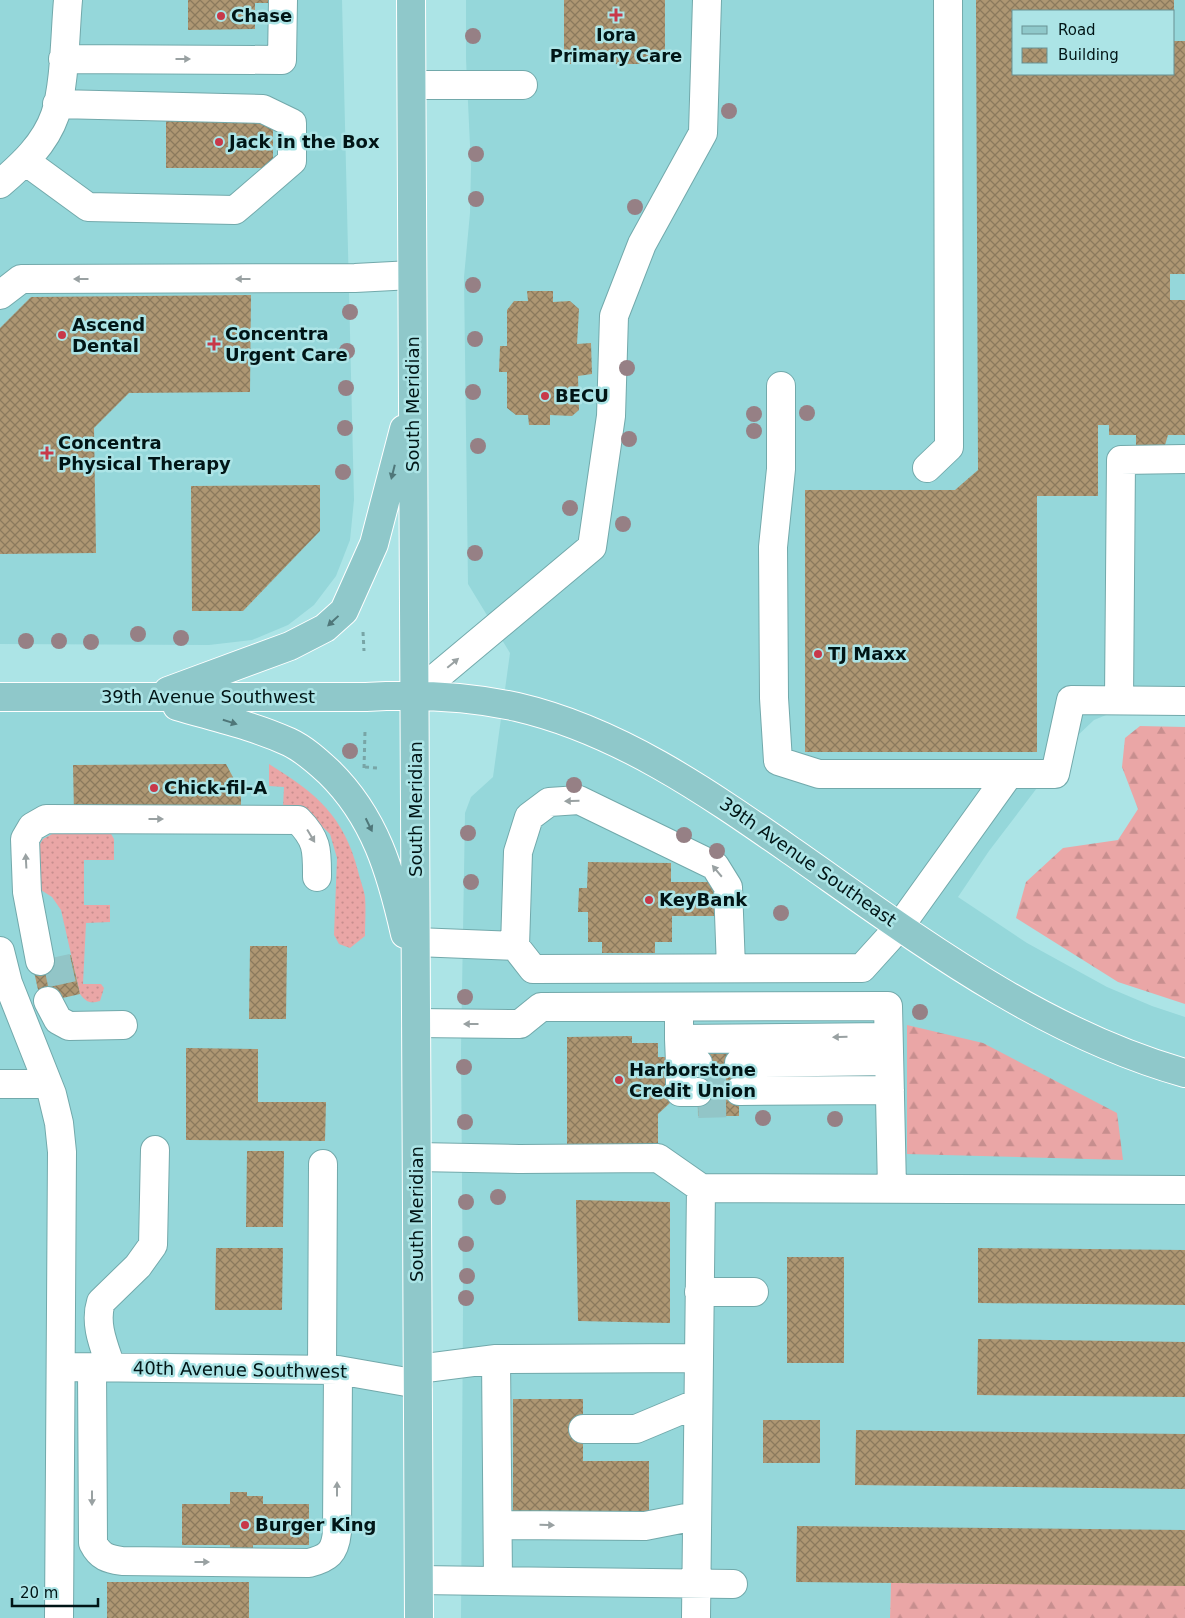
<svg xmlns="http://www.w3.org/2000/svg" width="1185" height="1618" font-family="'DejaVu Sans',sans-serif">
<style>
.built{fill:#95d7da;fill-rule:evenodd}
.forest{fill:url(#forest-firs)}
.garden{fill:url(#garden-dots)}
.building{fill:url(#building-cross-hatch)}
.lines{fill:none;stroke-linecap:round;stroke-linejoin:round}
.minor-tunnel{stroke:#92c5c7;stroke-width:28;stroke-dasharray:28 14;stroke-linecap:butt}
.minor-casing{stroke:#72a9ab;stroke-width:30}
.major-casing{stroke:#fff;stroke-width:30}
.path{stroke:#78a5a6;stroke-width:3;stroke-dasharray:4 4;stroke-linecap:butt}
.minor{stroke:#fff;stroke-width:28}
.major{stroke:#8fc8ca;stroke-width:28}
.tree{fill:#968085}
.oneway{fill:#99a1a2}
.oneway2{fill:#4f7779}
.poi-dot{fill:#c83849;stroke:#ace4e6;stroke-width:2}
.labels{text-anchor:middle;stroke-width:5;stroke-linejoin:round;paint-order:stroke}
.poi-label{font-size:18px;font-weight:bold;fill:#011516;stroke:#ace4e6;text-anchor:start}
.street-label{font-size:18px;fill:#011516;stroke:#ace4e6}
</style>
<defs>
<pattern id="forest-firs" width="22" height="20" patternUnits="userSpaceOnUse" patternTransform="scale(1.25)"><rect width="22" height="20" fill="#eaa6a6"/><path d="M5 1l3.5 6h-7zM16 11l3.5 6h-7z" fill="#c78e8e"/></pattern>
<pattern id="garden-dots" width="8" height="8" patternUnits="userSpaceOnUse" patternTransform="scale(1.25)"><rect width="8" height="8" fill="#eaa6a6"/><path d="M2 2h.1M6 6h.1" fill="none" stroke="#c78e8e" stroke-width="1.8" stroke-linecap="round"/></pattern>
<pattern id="building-cross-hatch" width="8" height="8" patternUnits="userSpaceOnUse" patternTransform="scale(1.25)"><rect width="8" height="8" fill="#ae9773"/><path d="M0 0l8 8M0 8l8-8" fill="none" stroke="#8b7a5d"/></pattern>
</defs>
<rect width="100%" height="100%" fill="#ace4e6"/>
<path class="built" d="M0,0H342L354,500L350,540L336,576L314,605L288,625L252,640L209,645L0,644Z
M466,0H1185V715L1111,713L1094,720L1075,738L989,851L958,897L1027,943L1107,987L1152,1006L1185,1017V1585L891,1584L890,1618H461L463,1310L461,1050L465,813L471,797L493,777L510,653L468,584L464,277L470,213L471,167L466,59ZM1014,11H1174V74H1014Z
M415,695L419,1618H0V696Z"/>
<path class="forest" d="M1140,726L1185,727V1004L1118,982L1016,918L1026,882L1063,848L1118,840L1138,809L1122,767L1125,738Z
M907,1025L983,1043L1117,1113L1123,1160L907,1154Z
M891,1583L1185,1585V1618H890Z"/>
<path class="garden" d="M269,764C316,793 344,816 358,871C360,880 364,889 365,897C366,910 365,924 365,936L350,948L339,944L334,935L337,858L330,834L312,817L283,807L284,787L269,786Z
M110,832L114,839V860H84V905H110V922L86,923L83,984H101L104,988L100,1001C90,1004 86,1002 80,994L61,910L52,897L41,890L35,881L36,851L43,839L54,833Z"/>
<path class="building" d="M188,0H278V3H255V29L188,30Z
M564,0H665V64H564Z
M976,0H1174V11H1014V74H1174V41H1185V274H1170V300H1185V435H1168L1165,445H1136V435H1109V425H1098V496H1037V752H805V490H955L978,470Z
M166,115L273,116V168H166Z
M527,291H553V302L570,301L579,309L577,344L591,343L592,374L578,376L579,410L572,416L550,415V425H529L528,415H516L507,408V372H499L500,346H507V310L514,301H528Z
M251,295L250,392L129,393L94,428L96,553L0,554V328L31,297Z
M320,485V531L243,611H192L191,486Z
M226,764L235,781L233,794L241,795V813H74L73,765Z
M588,862L671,863V882H719V916H672V942H655V953H602V942H588V912H578L579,888H587Z
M250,946H287L286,1019H249Z
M71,955L80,994L41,1003L32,963Z
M632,1036V1043H658V1057H671V1102L658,1114V1144L567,1145V1037Z
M697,1042H739V1116H698Z
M186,1048L258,1049V1102H326L325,1141L186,1140Z
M247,1151H284L283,1227H246Z
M576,1200L670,1202V1323L578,1321Z
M216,1248H283L282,1310H215Z
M978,1248L1185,1250V1305L978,1303Z
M787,1257H844V1363H787Z
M978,1339L1185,1342V1397L977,1395Z
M513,1399H583V1461H649V1520H513Z
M763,1420H820V1463H763Z
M856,1430L1185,1434V1489L855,1485Z
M230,1492H247V1496H263V1504H309V1545H253V1552H230V1545H182V1504H230Z
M797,1526L1185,1530V1586L796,1582Z
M107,1582H249V1618H107Z"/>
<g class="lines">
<path class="minor-tunnel" d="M56,957L65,998
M698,1078H739
M698,1104L739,1103"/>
<g class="minor-casing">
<path id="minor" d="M63,59L282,60L283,0
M412,85H523
M25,161L88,207L235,210L292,161V123L263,109L57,104
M0,184C22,165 45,144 55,115C65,86 65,32 68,0
M0,295L21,279L355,278L412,275
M781,386V469L773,547L774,698L778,761L819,774H1055L1071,700L1185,701
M927,468L949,447L948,0
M415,695L592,547L611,416L614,316L642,244L703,133L707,0
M1119,700L1121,460L1185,459
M416,942L515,946L533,969L862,968L900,926L1009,774
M515,946L518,852L529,817L549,802L579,800L715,866L728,887L731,968
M0,951L8,983L52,1094L59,1123L62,1152L59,1618
M40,961L27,892L25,839L32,827L46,819L298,820C318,840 317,851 317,877
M48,1001L58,1020L69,1026L123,1025
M679,1007V1039L888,1037
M416,1023L520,1024L541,1007L888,1006L892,1188
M679,1039L680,1063H698
M739,1063L889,1061
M680,1079V1092H698
M0,1084H48
M739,1091L890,1090
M417,1157L519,1159L658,1158L701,1188L1185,1190
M699,1292H754
M496,1359L498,1581
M73,1367L338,1370L418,1384
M92,1367L93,1543C100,1557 108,1559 122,1561L309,1563C328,1558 335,1553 337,1532L338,1370
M111,1367C104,1346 94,1324 101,1302L138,1266L153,1245L155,1150
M322,1369L323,1164
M418,1369L496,1359L699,1358L701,1188
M583,1429H636L698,1403
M498,1525L645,1526L696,1516
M419,1580L733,1584
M696,1618L699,1358"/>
</g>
<g class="major-casing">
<path id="major" d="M411,0L419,1618
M168,691L290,646L325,628L344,611L374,544L404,429
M0,697H366C418,694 467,696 517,707C620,731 708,793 793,852C916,938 1039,1032 1185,1073
M177,706C214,717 254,726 289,742C304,749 317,761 329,772C375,817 391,872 405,934"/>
</g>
<path class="path" d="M363,632L364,651
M365,767L377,768
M364,768L365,731"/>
<use href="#minor" class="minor"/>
<use href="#major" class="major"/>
</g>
<g class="tree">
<circle cx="473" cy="36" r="8"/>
<circle cx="729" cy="111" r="8"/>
<circle cx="476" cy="154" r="8"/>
<circle cx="476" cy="199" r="8"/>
<circle cx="635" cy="207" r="8"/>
<circle cx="473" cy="285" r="8"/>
<circle cx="350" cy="312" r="8"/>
<circle cx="475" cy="339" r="8"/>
<circle cx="347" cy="351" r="8"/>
<circle cx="627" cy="368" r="8"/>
<circle cx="346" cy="388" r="8"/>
<circle cx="473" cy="392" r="8"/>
<circle cx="807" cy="413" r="8"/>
<circle cx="754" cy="414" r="8"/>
<circle cx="345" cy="428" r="8"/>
<circle cx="754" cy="431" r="8"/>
<circle cx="629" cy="439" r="8"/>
<circle cx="478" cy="446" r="8"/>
<circle cx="343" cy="472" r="8"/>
<circle cx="570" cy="508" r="8"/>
<circle cx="623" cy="524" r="8"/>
<circle cx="475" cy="553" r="8"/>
<circle cx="138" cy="634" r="8"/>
<circle cx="181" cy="638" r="8"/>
<circle cx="26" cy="641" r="8"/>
<circle cx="59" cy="641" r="8"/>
<circle cx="91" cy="642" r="8"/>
<circle cx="350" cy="751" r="8"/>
<circle cx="574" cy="785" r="8"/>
<circle cx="468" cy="833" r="8"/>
<circle cx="684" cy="835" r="8"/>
<circle cx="717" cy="851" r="8"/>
<circle cx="471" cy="882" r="8"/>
<circle cx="781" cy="913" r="8"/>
<circle cx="465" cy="997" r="8"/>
<circle cx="920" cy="1012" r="8"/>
<circle cx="464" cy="1067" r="8"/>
<circle cx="763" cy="1118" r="8"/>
<circle cx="835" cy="1119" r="8"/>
<circle cx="465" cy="1122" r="8"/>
<circle cx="498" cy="1197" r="8"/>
<circle cx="466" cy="1202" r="8"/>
<circle cx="466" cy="1244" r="8"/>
<circle cx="467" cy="1276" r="8"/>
<circle cx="466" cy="1298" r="8"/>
</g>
<defs><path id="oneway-solid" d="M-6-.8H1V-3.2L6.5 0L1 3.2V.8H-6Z" transform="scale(1.25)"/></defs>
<g class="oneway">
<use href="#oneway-solid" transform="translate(183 59)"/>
<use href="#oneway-solid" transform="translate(81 279) rotate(180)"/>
<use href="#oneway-solid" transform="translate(243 279) rotate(180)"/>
<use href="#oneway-solid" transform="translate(453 663) rotate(-40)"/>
<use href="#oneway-solid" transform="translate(572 801) rotate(179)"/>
<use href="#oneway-solid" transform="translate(156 819)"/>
<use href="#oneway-solid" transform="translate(311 836) rotate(59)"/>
<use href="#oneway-solid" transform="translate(26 861) rotate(-93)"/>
<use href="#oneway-solid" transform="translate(717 871) rotate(-130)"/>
<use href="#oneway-solid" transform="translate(471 1024) rotate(-180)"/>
<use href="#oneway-solid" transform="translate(840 1037) rotate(179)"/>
<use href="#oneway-solid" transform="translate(337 1489) rotate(-90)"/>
<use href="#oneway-solid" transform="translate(92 1498) rotate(90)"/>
<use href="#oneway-solid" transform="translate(547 1525) rotate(1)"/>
<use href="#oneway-solid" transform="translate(202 1562)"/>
</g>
<g class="oneway2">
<use href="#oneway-solid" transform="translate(393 472) rotate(104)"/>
<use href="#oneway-solid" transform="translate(333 621) rotate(137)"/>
<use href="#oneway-solid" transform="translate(230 722) rotate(17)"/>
<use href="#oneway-solid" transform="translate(369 825) rotate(64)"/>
</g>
<g class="poi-dot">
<path d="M613.5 7.5h5v5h5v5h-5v5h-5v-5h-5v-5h5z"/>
<circle cx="221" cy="16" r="5"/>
<circle cx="219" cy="142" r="5"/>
<circle cx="62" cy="335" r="5"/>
<path d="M211.5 336.5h5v5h5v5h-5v5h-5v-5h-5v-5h5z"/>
<circle cx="545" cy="396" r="5"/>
<path d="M44.5 445.5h5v5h5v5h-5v5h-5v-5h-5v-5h5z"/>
<circle cx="818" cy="654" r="5"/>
<circle cx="154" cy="788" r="5"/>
<circle cx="649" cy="900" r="5"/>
<circle cx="619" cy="1080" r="5"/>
<circle cx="245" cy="1525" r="5"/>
</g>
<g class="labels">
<g class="poi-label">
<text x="231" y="22">Chase</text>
<text x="616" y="41" text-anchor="middle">Iora<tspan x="616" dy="21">Primary Care</tspan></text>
<text x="229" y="148">Jack in the Box</text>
<text x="72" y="331">Ascend<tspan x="72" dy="21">Dental</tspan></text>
<text x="225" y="340">Concentra<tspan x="225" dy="21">Urgent Care</tspan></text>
<text x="555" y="402">BECU</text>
<text x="58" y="449">Concentra<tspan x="58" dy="21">Physical Therapy</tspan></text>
<text x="828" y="660">TJ Maxx</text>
<text x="164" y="794">Chick-fil-A</text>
<text x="659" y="906">KeyBank</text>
<text x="629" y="1076">Harborstone<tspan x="629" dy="21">Credit Union</tspan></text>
<text x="255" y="1531">Burger King</text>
</g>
<g class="street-label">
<text transform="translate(413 404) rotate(-90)" y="6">South Meridian</text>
<text x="208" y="703">39th Avenue Southwest</text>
<text transform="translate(416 809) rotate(-90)" y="6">South Meridian</text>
<text transform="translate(808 862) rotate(35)" y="6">39th Avenue Southeast</text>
<text transform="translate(417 1214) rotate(-90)" y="6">South Meridian</text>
<text transform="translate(240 1370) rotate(1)" y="6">40th Avenue Southwest</text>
</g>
</g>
<rect x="1012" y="10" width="162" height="65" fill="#ace4e6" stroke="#689193"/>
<rect x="1022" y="26" width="25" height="8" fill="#8fc8ca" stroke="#689193"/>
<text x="1058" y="35" font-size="15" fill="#011516">Road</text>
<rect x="1022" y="48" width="25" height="15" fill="url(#building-cross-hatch)" stroke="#689193"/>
<text x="1058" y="60" font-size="15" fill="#011516">Building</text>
<path d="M12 1598v8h86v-8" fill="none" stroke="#011516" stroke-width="2.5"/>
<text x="20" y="1598" font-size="15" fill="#011516" stroke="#ace4e6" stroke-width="4" paint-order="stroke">20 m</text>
</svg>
